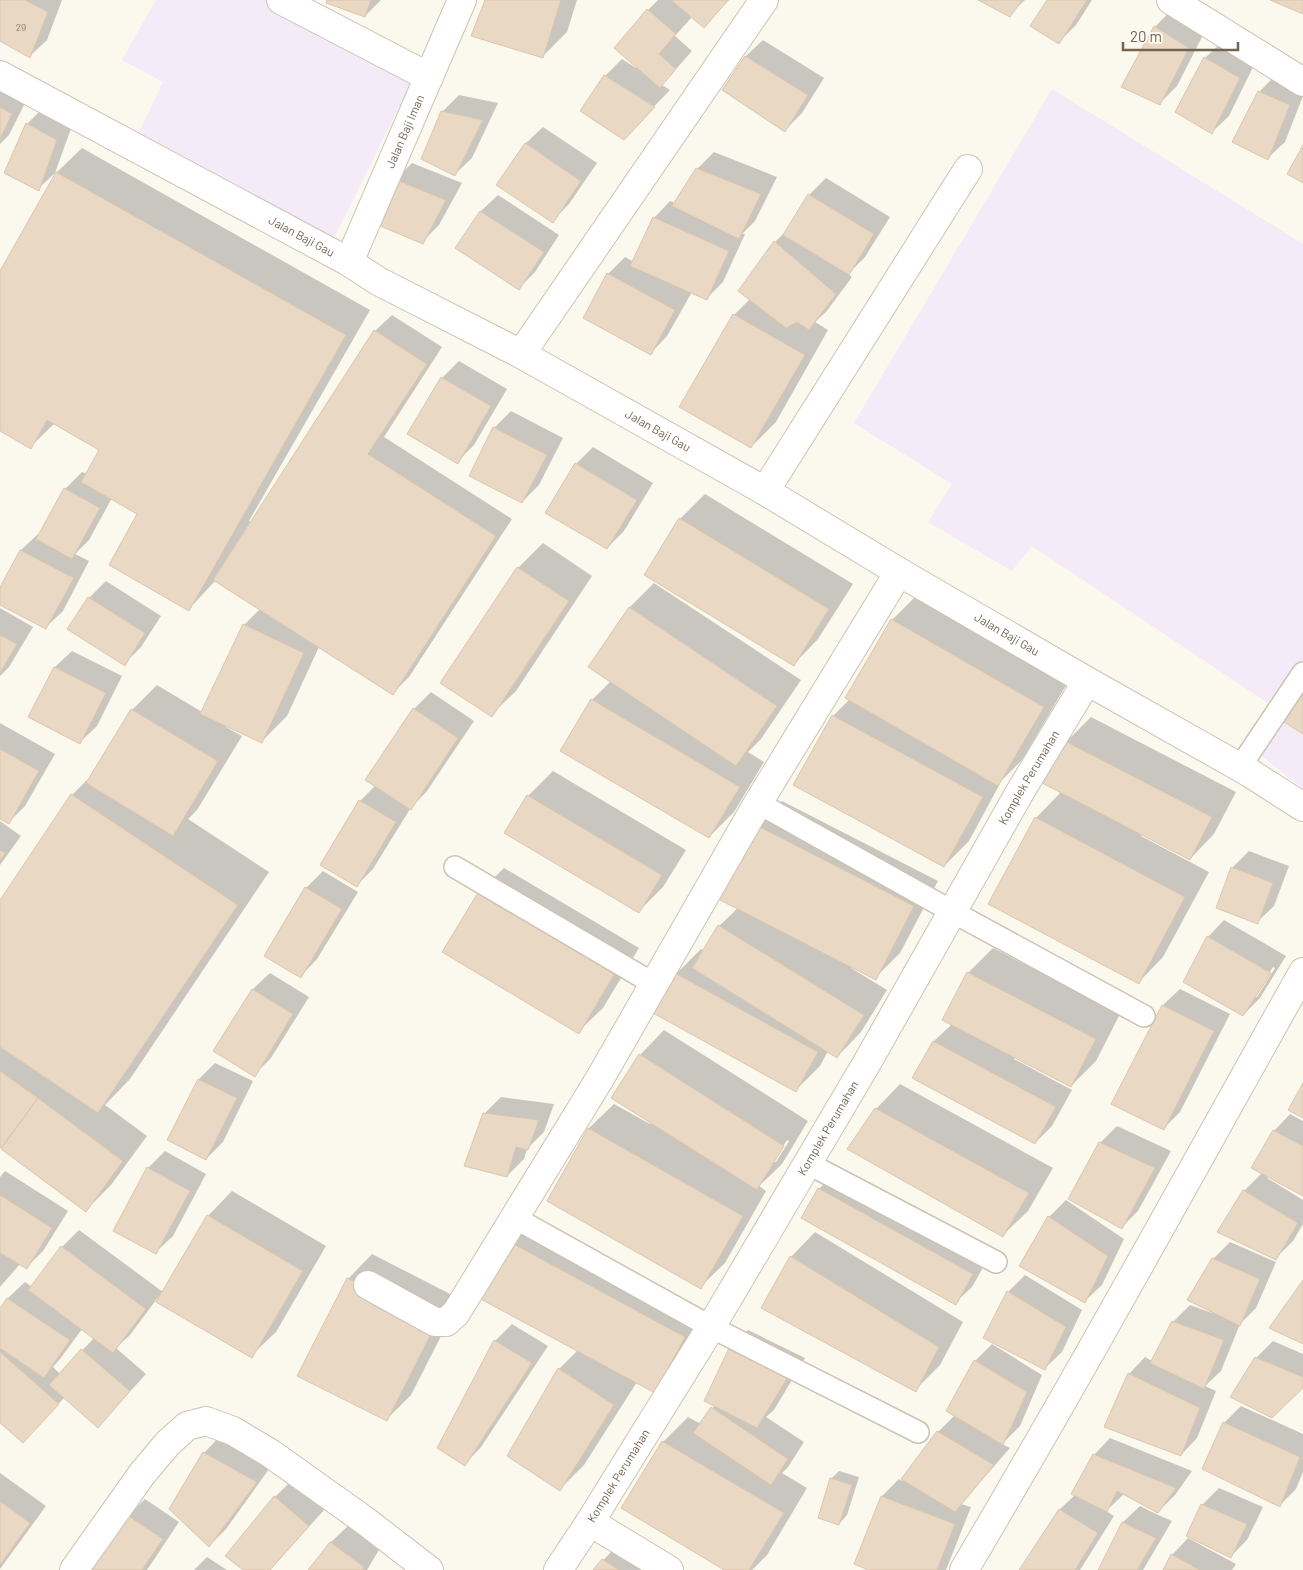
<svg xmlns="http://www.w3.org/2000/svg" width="1303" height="1570" font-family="Barlow,sans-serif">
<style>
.education{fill:#f5eaf8}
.shadow{fill:#0003;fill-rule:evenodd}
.building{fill:#e8d8c4;stroke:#dec6ab}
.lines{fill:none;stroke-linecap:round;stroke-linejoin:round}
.service-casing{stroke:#cdc3b4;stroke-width:24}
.minor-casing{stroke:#cdc3b4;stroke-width:30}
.tertiary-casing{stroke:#cdc3b4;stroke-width:30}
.service{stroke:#fff;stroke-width:21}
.minor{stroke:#fff;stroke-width:28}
.tertiary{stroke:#fff;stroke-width:28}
.labels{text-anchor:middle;stroke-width:5;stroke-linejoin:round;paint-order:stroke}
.number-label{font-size:10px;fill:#91816e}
.street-label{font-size:12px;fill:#746452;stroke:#fefbf4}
</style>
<rect width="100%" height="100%" fill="#fbf8ee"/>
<path class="education" d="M156,0H266L414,77L334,238L139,132L163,82L122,60Z
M1052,89L1303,244V789L1252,748L1271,705L1032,546L1012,571L928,522L952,484L854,423Z"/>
<path class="shadow" d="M0,0H62L47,40L30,56L0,40Z
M328,0H381L365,16Z
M487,0H577L567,32L542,57Z
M658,0H729L704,27L692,17L675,36L692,51L662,85L670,90L640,121L582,111L605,76L622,59L636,68L637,67L648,10Z
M980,0H1025L1009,15Z
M1048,0H1092L1076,25L1059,42Z
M1171,10L1205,31L1177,86L1160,103L1155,27Z
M763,40L824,78L802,113L785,130L724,90L746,56Z
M1222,42L1256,61L1229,116L1212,132L1205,58Z
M1276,75L1303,87V96L1285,142L1268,158L1259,92Z
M0,80L28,97L9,135L0,144Z
M459,95L498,103L472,158L455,174L442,112Z
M44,107L73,123L55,173L38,189L27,124Z
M543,127L597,163L569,204L552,221L498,184L526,143Z
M82,148L370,310L249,521L251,522L375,331L392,315L442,347L384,437L512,519L409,677L392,694L319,647L287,716L262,741L227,725L226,727L242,736L197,810L188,819L269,872L130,1079L105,1105L147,1136L111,1185L86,1210L7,1140L0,1146V902L72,795L92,775L132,710L157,685L202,712L244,625L260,609L216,580L189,609L139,514L112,498L89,540L75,554L89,561L63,611L46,627L0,603V589L21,550L38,534L40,535L65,489L82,472L87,474L101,449L55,423L30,447L0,430V273L57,172Z
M714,152L777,177L755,221L742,234H745L723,282L706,299L692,292L667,336L651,353L608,274L625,257L634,262L654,218L670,201L675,203L697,169Z
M412,163L462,183L439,225L422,242L395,180Z
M826,178L890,217L865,257L848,274L852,277L826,312L815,322L828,330L776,422L751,447L734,315L750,299L740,291L775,242L789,228L809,195Z
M498,195L559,235L535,272L518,289L456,247L481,211Z
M459,361L507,389L474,445L457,462L442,378Z
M511,411L563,438L539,485L522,502L494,428Z
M593,447L653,483L624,531L607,548L576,464Z
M705,494L853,584L818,639L794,664L680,519Z
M543,543L592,576L516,691L491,715L442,683L518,568Z
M106,581L161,616L141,647L124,664L89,598Z
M654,583L801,680L761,739L748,752L764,762L734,812L709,837L592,700L611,681L590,666L630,607Z
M917,595L1068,682L1022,760L1002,780L969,841L944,866L833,716L850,699L847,697L892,620Z
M0,608L33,627L9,667L0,676Z
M72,651L122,676L97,726L80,742L30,717L55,667Z
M431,692L474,721L427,791L410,809L373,869L356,886L360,801L376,785L414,709Z
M1091,717L1236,792L1214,834L1190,859L1142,834L1141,836L1209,872L1163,957L1139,982L1036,818L1061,792L1066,742Z
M0,723L55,754L25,806L8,823L0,818Z
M553,771L686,850L663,887L639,911L528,796Z
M782,801L938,881L900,953L875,978L852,966L851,968L887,990L861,1032L837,1057L828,1051L820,1066L795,1091L654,1012L676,974L701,949L704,951L719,926L738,908L757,825Z
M0,821L21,836L0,865Z
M1249,851L1289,866L1274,906L1257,922L1232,868Z
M504,868L639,948L603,1008L578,1032L480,892Z
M323,871L358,892L317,959L301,976L306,888Z
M1224,920L1286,956L1260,998L1243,1015L1208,937ZM1273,967L1275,968L1257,997H1254Z
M993,948L1120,1014L1096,1061L1071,1086L1015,1057L1014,1059L1072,1090L1052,1126L1035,1143L914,1078L934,1041L952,1024L968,973Z
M270,973L309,997L271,1058L254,1075L214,1051L253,989Z
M1180,989L1230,1014L1180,1112L1163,1129L1113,1103L1163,1005Z
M664,1030L808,1121L782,1164L759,1186L766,1191L725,1263L700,1287L548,1200L589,1128L614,1104L650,1124L651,1122L640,1055ZM787,1140L789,1141L776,1162H773Z
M215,1063L253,1081L223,1142L206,1159L199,1079Z
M900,1084L1053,1168L1028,1211L1003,1235L876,1109Z
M501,1097L554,1104L544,1132L527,1149L524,1159L507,1176L484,1114Z
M1290,1114L1303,1121V1195L1268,1176L1267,1178L1303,1200V1224L1293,1241L1276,1258L1244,1191L1262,1173L1274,1131Z
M1117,1126L1171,1151L1138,1211L1122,1227L1100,1143Z
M165,1151L206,1174L173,1236L156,1252L148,1168Z
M5,1171L68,1211L43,1251L26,1268L20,1264L0,1287V1177Z
M836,1172L989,1257L972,1287L955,1303L819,1189Z
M232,1191L326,1246L276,1332L251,1356L159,1296L130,1335L116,1348L146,1374L114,1409L65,1397L23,1442L0,1421V1310L8,1298L25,1282L32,1287L62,1247L79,1230L163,1292L208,1216ZM82,1329L94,1338L60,1374L53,1367L60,1359Z
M1066,1200L1124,1239L1102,1285L1085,1301L1049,1217Z
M533,1217L709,1312L655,1392L637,1382L584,1465L560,1489L509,1456L559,1369L578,1350L509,1242Z
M815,1232L963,1322L940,1365L915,1390L791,1257Z
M1230,1242L1276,1262L1256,1308L1240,1324L1221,1371L1205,1386L1216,1391L1197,1438L1181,1455L1129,1374L1145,1357L1152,1361L1173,1322L1190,1305L1212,1313L1213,1259Z
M372,1254L460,1299L411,1395L386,1420L348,1279Z
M1025,1275L1082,1310L1062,1352L1045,1368L985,1338L1008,1292Z
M512,1324L548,1346L481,1447L465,1464L495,1341Z
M748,1330L805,1358L774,1410L766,1417L804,1442L788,1467L782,1473L807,1488L767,1555L752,1570H727L623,1508L663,1442L688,1417L701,1424L715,1405L731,1347Z
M1273,1341L1303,1354V1386L1256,1358Z
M992,1344L1042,1375L1020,1426L1002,1444L1010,1448L961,1504L971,1507L946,1570H872L855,1564L882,1496L899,1479L902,1481L938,1432L955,1415L975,1361Z
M1241,1406L1303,1434V1472L1296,1489L1280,1505L1224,1423Z
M220,1436L272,1465L226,1529L209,1546L204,1453Z
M1110,1438L1192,1471L1175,1495L1156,1514L1172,1521L1143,1570H1100L1123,1522L1140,1506L1156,1514L1157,1511L1124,1494L1106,1511L1114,1516L1080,1570H1020L1060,1509L1075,1495L1094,1455Z
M839,1471L859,1477L847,1515L839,1524L831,1479Z
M0,1473L46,1506L0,1569Z
M292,1480L325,1509L270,1570H245L227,1556L275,1497Z
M1219,1488L1263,1507L1247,1540L1231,1556L1202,1505Z
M145,1499L179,1522L147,1570H92L128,1516Z
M348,1526L379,1550L367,1570H309L331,1542Z
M627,1535L681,1570H594Z
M1188,1538L1236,1564L1232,1570H1165L1172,1555Z
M207,1557L227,1570H194Z"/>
<path class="building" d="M0,0H25L48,12L30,58L0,41Z
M327,0H371L365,17L326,3Z
M485,0H561L543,58L471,36Z
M671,0H728L704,28Z
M978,0H1022L1010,17Z
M1047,0H1087L1059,44L1030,26Z
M1270,0H1303V14Z
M647,9L676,34L659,54L676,69L660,88L614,48Z
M1154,26L1189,48L1160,105L1121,87Z
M745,56L808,95L785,132L722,90Z
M1204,57L1240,78L1212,134L1175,112Z
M604,75L655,107L624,140L580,111Z
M1258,91L1290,105L1268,160L1232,142Z
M0,107L12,114L0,139Z
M441,111L483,120L455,176L421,159Z
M26,123L57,140L39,191L4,173Z
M525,143L581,181L553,223L496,185Z
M1303,145V183L1287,174Z
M696,168L761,194L739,239L672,206Z
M56,172L346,335L189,611L109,565L137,514L81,482L99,450L47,420L31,449L0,431V271Z
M394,179L446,200L423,244L378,225Z
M808,194L874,234L849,275L783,235Z
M480,211L544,252L519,290L455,248Z
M653,217L729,251L707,300L630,266Z
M774,241L836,294L809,330L797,322L786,328L738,291Z
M607,273L675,310L651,355L583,318Z
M733,314L805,355L751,448L679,407Z
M374,330L427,364L368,454L496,536L393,695L213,580Z
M441,377L491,406L458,464L407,434Z
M493,427L547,455L522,503L469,476Z
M575,463L637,500L607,549L545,513Z
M64,488L100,508L72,559L36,539Z
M679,518L829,609L794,666L644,575Z
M20,550L74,578L46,629L0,605V587Z
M517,567L569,601L492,717L440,683Z
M88,597L145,633L125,666L67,629Z
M629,607L777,706L736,766L588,667Z
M891,619L1044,707L998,786L845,698Z
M243,624L304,653L262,743L200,714Z
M0,635L17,644L0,673Z
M54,667L106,693L80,744L28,717Z
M1303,686V734L1281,720Z
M591,699L740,787L709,838L560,751Z
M413,708L458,738L411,810L365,780Z
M131,709L218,761L173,836L86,783Z
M832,715L983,797L944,867L793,785Z
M1065,741L1212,817L1190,860L1042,783Z
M0,749L39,771L9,824L0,819Z
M71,794L238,905L98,1113L0,1047V900Z
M527,795L662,875L639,913L504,833Z
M359,800L396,822L357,887L320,865Z
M1035,817L1185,897L1139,984L988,904Z
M756,825L914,906L876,980L718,899Z
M0,850L5,853L0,860Z
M1231,867L1273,883L1258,924L1216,908Z
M305,887L342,909L301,978L264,956Z
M479,891L615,973L579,1034L442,952Z
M718,925L864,1015L837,1058L692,968Z
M1207,936L1271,973L1243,1016L1183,982Z
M967,972L1096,1039L1071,1087L942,1020Z
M675,973L818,1052L796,1092L653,1013Z
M252,989L293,1014L255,1077L213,1051Z
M1162,1005L1214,1031L1164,1130L1111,1104Z
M933,1041L1056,1107L1035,1144L912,1078Z
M639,1054L784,1146L757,1190L611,1098Z
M0,1071L38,1098L1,1148L0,1147Z
M198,1079L237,1098L206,1160L167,1140Z
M1303,1083V1118L1288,1110Z
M38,1098L123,1161L86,1212L1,1149Z
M875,1108L1029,1193L1003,1237L847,1149Z
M483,1113L539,1120L528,1150L516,1147L507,1177L464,1166Z
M588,1128L743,1216L701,1289L547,1201Z
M1273,1130L1303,1146V1196L1251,1168Z
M1099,1142L1155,1168L1122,1229L1068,1199Z
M147,1167L190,1191L156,1254L113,1231Z
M818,1188L973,1274L956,1305L801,1218Z
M1243,1190L1298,1223L1276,1260L1217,1232Z
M0,1195L52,1228L27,1269L0,1253Z
M207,1215L303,1271L252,1358L156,1302Z
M1048,1216L1108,1256L1085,1303L1019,1266Z
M508,1241L685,1337L655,1393L477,1297Z
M61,1246L146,1309L113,1353L28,1290Z
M790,1256L939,1347L916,1392L761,1308Z
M1212,1258L1260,1279L1240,1326L1187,1300Z
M347,1278L436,1324L387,1421L297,1376Z
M1303,1280V1344L1269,1328Z
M1007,1291L1066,1327L1045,1370L983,1338Z
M7,1298L70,1340L44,1378L0,1348V1308Z
M1172,1321L1224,1340L1204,1389L1150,1363Z
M494,1340L532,1363L465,1466L437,1448Z
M730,1346L789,1375L757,1428L704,1401Z
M81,1349L130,1391L98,1428L49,1385Z
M0,1352L59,1404L23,1443L0,1423Z
M1255,1357L1303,1377V1388L1272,1418L1230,1397Z
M974,1360L1027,1392L1003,1445L946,1411Z
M558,1368L614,1405L560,1491L507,1456Z
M1128,1373L1200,1408L1181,1456L1104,1427Z
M711,1407L788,1459L771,1485L693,1433Z
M1223,1422L1300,1457L1280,1507L1202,1469Z
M937,1431L994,1465L955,1512L901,1479Z
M662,1441L784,1513L749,1570H724L621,1508Z
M203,1452L257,1482L209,1547L169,1509Z
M1093,1454L1176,1488L1158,1513L1117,1491L1107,1512L1071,1494Z
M830,1478L852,1485L839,1525L818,1518Z
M274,1496L309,1526L270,1570H243L225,1556Z
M881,1496L955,1524L937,1570H868L854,1564Z
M0,1501L30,1523L0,1565Z
M1201,1504L1247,1524L1231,1558L1186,1536Z
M1059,1509L1098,1533L1075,1570H1019Z
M127,1515L163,1539L142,1570H90Z
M1122,1522L1156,1538L1137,1570H1098Z
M330,1542L364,1567L362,1570H308Z
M1171,1554L1200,1570H1163Z
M602,1559L619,1570H593Z"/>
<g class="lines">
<g class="service-casing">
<path id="service" d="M1240,767L1303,673
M758,803L953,912L1144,1016
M455,867L654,984
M807,1163L996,1262
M515,1218L711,1327L918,1432"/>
</g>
<g class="minor-casing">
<g id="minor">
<path d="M281,0L429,77"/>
<path d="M1171,0L1303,82"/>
<path id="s1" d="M349,262L462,0"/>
<path d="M521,354L764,0"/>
<path d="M765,491L968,169"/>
<path d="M368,1285L435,1322H446L456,1313L599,1080L758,803L899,572"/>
<path d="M590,1522L669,1570"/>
<path d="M74,1570L142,1474L168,1443L187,1426L206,1421L233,1431L270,1453L364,1520L429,1570"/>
<path id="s2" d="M558,1570L590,1522L711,1327L868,1061L1020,792L1087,681"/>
<path d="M964,1570C1081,1373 1191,1172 1303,972"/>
</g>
</g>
<g class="tertiary-casing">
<g id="tertiary">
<path id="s3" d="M0,75L349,262L378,281L521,354L765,491L899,572L1087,681L1250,773L1303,807"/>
</g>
</g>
<use href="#service" class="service"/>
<use href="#minor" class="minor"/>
<use href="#tertiary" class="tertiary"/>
</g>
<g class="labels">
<g class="number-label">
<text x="21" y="31">29</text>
</g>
<g class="street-label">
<text dy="4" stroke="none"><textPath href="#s1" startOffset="142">Jalan Baji Iman</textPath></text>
<text dy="4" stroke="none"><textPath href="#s3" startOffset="342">Jalan Baji Gau</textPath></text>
<text dy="4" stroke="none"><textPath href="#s3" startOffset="748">Jalan Baji Gau</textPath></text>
<text dy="4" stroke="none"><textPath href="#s3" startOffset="1152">Jalan Baji Gau</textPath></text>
<text dy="4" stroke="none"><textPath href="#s2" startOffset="922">Komplek Perumahan</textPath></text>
<text dy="4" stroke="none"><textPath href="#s2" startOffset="518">Komplek Perumahan</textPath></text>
<text dy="4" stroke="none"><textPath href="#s2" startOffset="112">Komplek Perumahan</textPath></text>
</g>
</g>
<path d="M1123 42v8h115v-8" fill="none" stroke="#746452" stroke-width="2.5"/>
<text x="1130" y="42" font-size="15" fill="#746452" stroke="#fefbf4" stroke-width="4" paint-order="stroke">20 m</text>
</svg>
